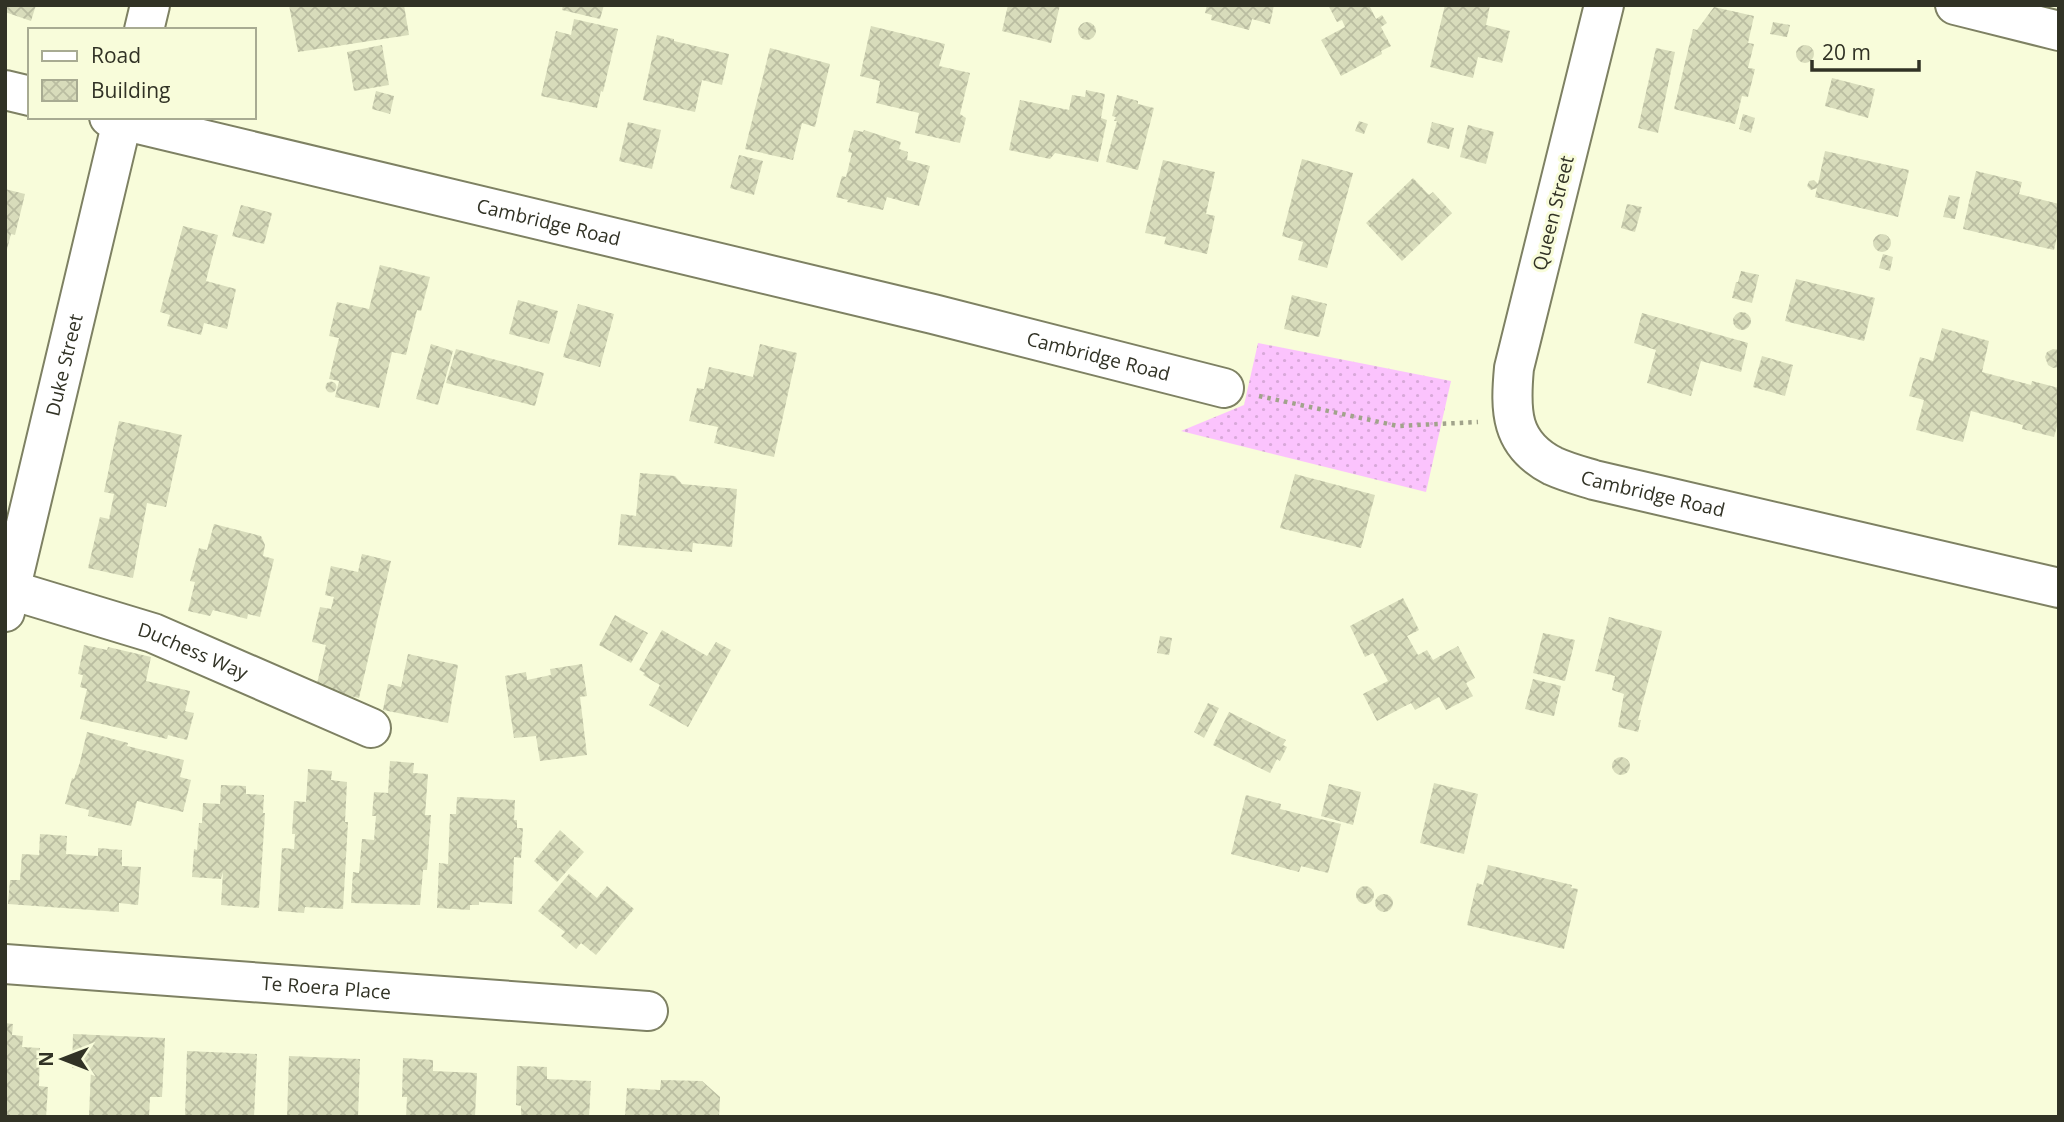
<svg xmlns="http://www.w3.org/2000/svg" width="2064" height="1122" font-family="'Open Sans',sans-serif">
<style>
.grass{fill:url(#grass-dots)}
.building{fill:url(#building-cross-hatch)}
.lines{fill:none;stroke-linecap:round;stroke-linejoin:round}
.minor-casing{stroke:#7e8163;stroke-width:42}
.path{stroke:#a1a38b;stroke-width:4.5;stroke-dasharray:3.5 5;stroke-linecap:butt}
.minor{stroke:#fff;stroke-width:38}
.labels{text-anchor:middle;stroke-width:6;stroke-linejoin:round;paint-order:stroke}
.street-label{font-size:19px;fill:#313225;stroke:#f8fcda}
</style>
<defs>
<pattern id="grass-dots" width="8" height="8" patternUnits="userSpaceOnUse" patternTransform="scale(1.75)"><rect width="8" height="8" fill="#fbc3fd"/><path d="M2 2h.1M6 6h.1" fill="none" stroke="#d8a8d9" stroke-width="1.8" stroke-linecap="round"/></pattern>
<pattern id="building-cross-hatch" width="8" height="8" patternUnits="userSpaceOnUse" patternTransform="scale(1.75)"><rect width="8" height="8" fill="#d8dcbb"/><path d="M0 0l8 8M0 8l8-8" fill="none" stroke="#babda1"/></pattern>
</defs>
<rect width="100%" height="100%" fill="#f8fcda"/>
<path class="grass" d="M1258,343L1451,381L1426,492L1181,431L1244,405Z"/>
<path class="building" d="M5,5H36L31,21L5,12Z
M289,5H404L409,35L298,52Z
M563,5H604L600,19L562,10Z
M1008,5H1060L1051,43L1002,31Z
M1207,5H1274L1270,24L1252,19L1249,30L1211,20L1212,15L1205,13Z
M1328,5H1369L1376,19L1382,15L1387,23L1381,27L1391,46L1381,51L1382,54L1341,76L1321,40L1345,27L1342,20L1337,22Z
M1445,5H1490L1486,25L1510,31L1502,63L1478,57L1473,78L1430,67Z
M1714,7L1754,16L1748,43L1754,44L1748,68L1755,69L1748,97L1742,96L1735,124L1674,109L1693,29L1697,30Z
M574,19L618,29L603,92L601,91L597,108L541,96L556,31L571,35Z
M1078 31a9 9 0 1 1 18 0a9 9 0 1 1-18 0Z
M1773,22L1790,25L1787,37L1770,34Z
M871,26L945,44L939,66L970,73L960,114L966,118L960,143L915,133L919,113L876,103L880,81L860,76Z
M657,35L674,39V41L729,54L722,85L702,80L695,112L643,100Z
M1796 54a9 9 0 1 1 18 0a9 9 0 1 1-18 0Z
M382,45L389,85L354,91L347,52Z
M770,48L830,64L815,127L802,123L793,160L745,149Z
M1656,48L1675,52L1658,133L1638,128Z
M1832,78L1875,89L1868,118L1825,106Z
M1086,90L1105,94L1101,118L1107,120L1098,162L1055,153L1050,159L1009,150L1020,100L1069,110L1072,95L1085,97Z
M376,91L394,96L390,114L372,109Z
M1117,95L1138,101V104L1154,108L1138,170L1106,162L1117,121H1114L1116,117L1112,116Z
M1743,114L1755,118L1751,133L1739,129Z
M1359,121L1368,124L1364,134L1355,131Z
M628,122L661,130L652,169L619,161Z
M1432,122L1454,128L1449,149L1427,143Z
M1468,125L1494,132L1486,164L1460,157Z
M854,130L863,132L864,130L901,142L899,149L908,152L907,160L930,166L919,206L887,197L883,210L847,202L848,200L836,197L842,176L846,177L852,153L848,152Z
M1825,151L1909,170L1898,217L1815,197L1817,188L1811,190L1807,186L1809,181L1814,180L1818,184Z
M739,155L763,161L754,195L730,188Z
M1302,159L1353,173L1327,268L1298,260L1303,242L1282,236Z
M1163,160L1215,172L1206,214L1215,216L1207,254L1164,244L1166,237L1145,233Z
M1976,171L2022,182L2019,194L2059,204V228L2054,250L1963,229Z
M1413,178L1429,195L1433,192L1452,213L1402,261L1366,223Z
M5,189L25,194L15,235L11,234L6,253Z
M1949,195L1960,197L1955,219L1943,217Z
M1627,204L1642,207L1635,232L1621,228Z
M241,205L272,213L264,244L232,236Z
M183,226L218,235L206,281L236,289L227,329L204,323L201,335L167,326L170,315L160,312Z
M1873 243a9 9 0 1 1 18 0a9 9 0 1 1-18 0Z
M1883,254L1893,257L1890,271L1879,268Z
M380,265L430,277L421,311L417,310L406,355L392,352L379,408L335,397L339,381L329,379L339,338L329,336L337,302L369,309Z
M1741,271L1759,275L1752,303L1732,298L1736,282H1738Z
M1796,279L1875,298L1864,341L1785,321Z
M1292,295L1327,304L1319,337L1284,329Z
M518,300L558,311L549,344L509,334Z
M578,304L614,314L600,367L563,357Z
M1733 321a9 9 0 1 1 18 0a9 9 0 1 1-18 0Z
M1642,313L1748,343L1741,372L1701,361L1691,396L1647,383L1656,350L1634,343Z
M1942,328L1989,341L1982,372L2031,385L2032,381L2059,388V419L2054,437L2022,429L2023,425L1971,411L1963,442L1916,430L1924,400L1909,396L1920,357L1933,361Z
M431,344L453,351L438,405L416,399Z
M760,344L797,353L774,457L714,443L718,427L689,421L697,388L704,389L709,367L753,377Z
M456,349L544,373L535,406L446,383Z
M2053,349L2059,350V367L2053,368L2048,365L2045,357L2047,352Z
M1762,356L1793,365L1785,396L1753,387Z
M325.5 387a5.5 5.5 0 1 1 11 0a5.5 5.5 0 1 1-11 0Z
M119,421L182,435L166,507L147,503L133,578L88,568L100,517L109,519L114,494L104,492Z
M640,473L675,476L682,484L737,489L732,547L693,543L692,552L618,545L621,514L636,516Z
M1295,474L1375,495L1361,548L1280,528Z
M214,524L261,536L265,545L263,556L274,559L260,617L248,614L247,619L213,610L210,616L188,611L195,582L190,581L199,548L207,550Z
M362,554L391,561L359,698L316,688L326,645L312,642L320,607L331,609L334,597L325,595L331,566L358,572Z
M1403,598L1419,630L1407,636L1418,655L1427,650L1433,660L1458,646L1475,678L1466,683L1473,696L1446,710L1439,697L1415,710L1411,703L1377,721L1363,694L1388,681L1373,653L1365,657L1350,626Z
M615,615L648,633L631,663L599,645Z
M1609,617L1662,631L1638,720H1641L1638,732L1618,727L1624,694L1612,690L1615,676L1595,671Z
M662,630L707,656L716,642L731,650L688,727L649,705L660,685L643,675L645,673L639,670Z
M1543,633L1575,640L1565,681L1533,673Z
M1160,636L1172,638L1169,655L1157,653Z
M84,645L107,650L108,647L151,657L146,681L190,691L185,711L194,713L187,740L168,735L167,739L80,719L87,689L80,687L83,675L78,674Z
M408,654L458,665L448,723L383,710L388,684L401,687Z
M582,664L587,696L580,697L587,755L540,761L536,736L514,738L505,676L526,672L527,680L551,675L550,669Z
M1533,679L1561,686L1554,716L1525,709Z
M1208,703L1219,708L1204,738L1194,732Z
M1229,712L1286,740L1283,745L1287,747L1280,761L1277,759L1270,773L1213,745Z
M87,732L128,743L127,746L184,760L180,777L191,780L183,812L137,801L131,826L88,816L89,810L65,804L72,778L74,779L80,762Z
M1612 766a9 9 0 1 1 18 0a9 9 0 1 1-18 0Z
M390,761L414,763L413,773L428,774L425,815H431L427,870H423L420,905L351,903L353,872L359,873L362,839L374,840L376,816H372L374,792L388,793Z
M308,769L332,771L331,780L347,782L345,822H348L343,909L305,907L304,913L278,911L282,848L294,849L295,834H292L294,801L306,802Z
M1434,783L1478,794L1464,854L1420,843Z
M1329,784L1361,792L1353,825L1321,816Z
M221,785L246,786V794L264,795L263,813H265L259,908L221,905L223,872L221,879L192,877L194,849L197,850L199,823H202L203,803L220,804Z
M1246,795L1281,804L1280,809L1341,824L1328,873L1301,866L1299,872L1231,854Z
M457,797L515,800L514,820H517V828H523L521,858L514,857L512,904L479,902V905H470V910L437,908L439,863L448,864L450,814H456Z
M560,830L584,852L557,882L534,861Z
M40,834L67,836L66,854L98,856V848L122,850V866L141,867L138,905L119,903V912L8,904L10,880H20L22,854L39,855Z
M1488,865L1572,885L1571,888L1578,889L1564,949L1467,925L1477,883L1483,885Z
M569,874L597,898L607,886L634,909L596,955L581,943L576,949L561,936L565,932L538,911Z
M1356 895a9 9 0 1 1 18 0a9 9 0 1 1-18 0Z
M1375 903a9 9 0 1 1 18 0a9 9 0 1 1-18 0Z
M5,1023L13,1024L12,1035L23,1036L22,1047L40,1048L39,1086L48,1087L46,1117H5Z
M73,1034L165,1038L162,1097H150L149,1117H89L91,1069L72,1068Z
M187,1051L257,1054L254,1117H185Z
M289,1056L360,1059L358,1117H287Z
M403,1058L433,1060V1071L477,1073L475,1117H406L407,1097H402Z
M517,1066L547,1067V1079L591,1081L589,1117H521V1106L516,1105Z
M661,1080L702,1081L720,1097L719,1117H625L627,1088L660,1090Z"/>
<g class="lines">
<g class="minor-casing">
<g id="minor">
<path id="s1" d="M1604,5L1514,368C1510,411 1510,444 1553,466C1566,472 1581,476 1594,480L2059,588"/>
<path d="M1955,5L2059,31"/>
<path d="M144,30L150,5"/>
<path d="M5,90L30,96"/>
<path id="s2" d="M109,117L933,314L1224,388"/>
<path id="s3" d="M11,590L153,633L371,728"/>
<path id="s4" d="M5,612L123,117"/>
<path id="s5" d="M5,964L648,1011"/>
</g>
</g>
<path class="path" d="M1259,396L1398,426L1478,422"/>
<use href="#minor" class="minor"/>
</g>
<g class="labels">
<g class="street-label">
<text transform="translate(1553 213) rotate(-76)" y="7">Queen Street</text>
<text dy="7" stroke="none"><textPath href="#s2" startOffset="452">Cambridge Road</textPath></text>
<text dy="7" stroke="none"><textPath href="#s2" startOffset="1018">Cambridge Road</textPath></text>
<text dy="7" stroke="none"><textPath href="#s4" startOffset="254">Duke Street</textPath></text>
<text dy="7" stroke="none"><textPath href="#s1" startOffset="592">Cambridge Road</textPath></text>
<text dy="7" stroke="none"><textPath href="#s3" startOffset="192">Duchess Way</textPath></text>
<text dy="7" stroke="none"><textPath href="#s5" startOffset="322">Te Roera Place</textPath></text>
</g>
</g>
<rect width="2064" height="1122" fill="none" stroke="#313225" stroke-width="14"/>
<rect x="28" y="28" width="228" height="91" fill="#f8fcda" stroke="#a8ab92" stroke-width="2"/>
<rect x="42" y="51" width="35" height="10" fill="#ffffff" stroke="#a8ab92" stroke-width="2"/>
<text x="91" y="63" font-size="21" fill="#313225">Road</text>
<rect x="42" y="80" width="35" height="21" fill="url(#building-cross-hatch)" stroke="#a8ab92" stroke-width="2"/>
<text x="91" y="98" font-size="21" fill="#313225">Building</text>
<g transform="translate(63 1059) rotate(270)" stroke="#f8fcda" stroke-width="5" paint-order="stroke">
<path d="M0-5L12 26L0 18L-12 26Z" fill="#313225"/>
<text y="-10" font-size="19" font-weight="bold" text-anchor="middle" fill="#313225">N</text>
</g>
<path d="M1812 60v10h107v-10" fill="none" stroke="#313225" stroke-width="3.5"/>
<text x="1822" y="60" font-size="21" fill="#313225" stroke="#f8fcda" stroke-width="5" paint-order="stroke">20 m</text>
</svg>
